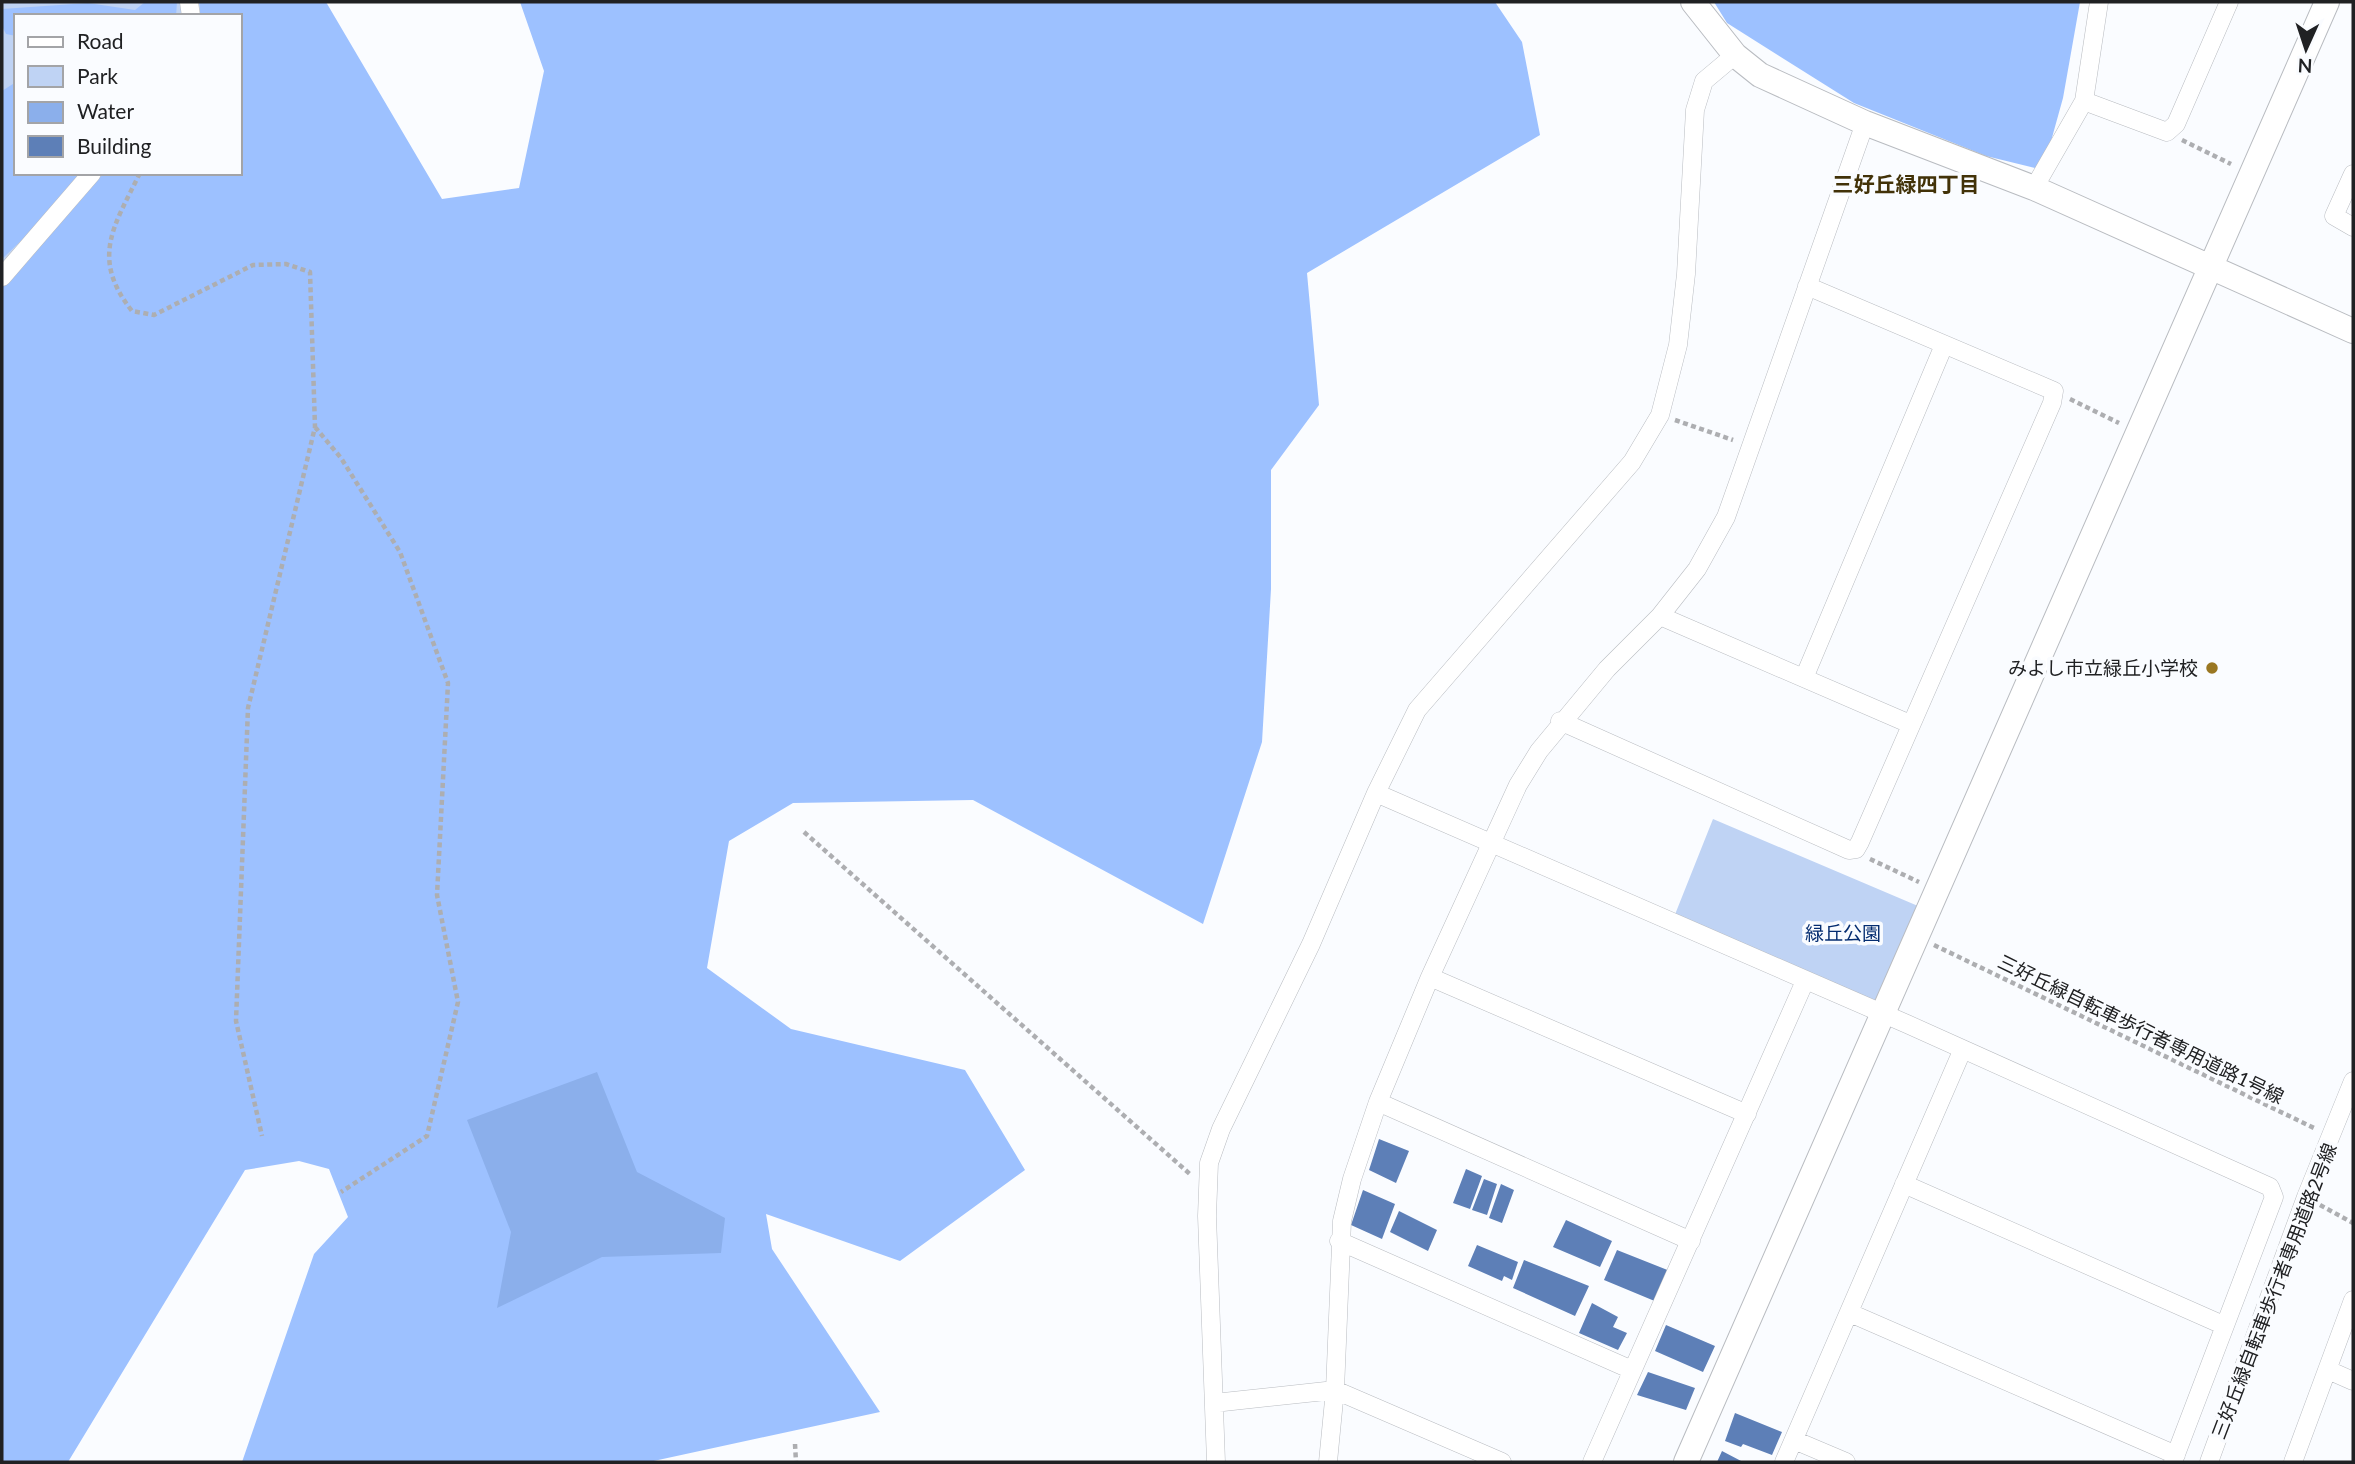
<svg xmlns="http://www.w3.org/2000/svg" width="2355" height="1464" font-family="Lato,'Noto Sans JP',sans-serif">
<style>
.green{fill:#bfd3f4}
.forest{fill:#9dc1ff}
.water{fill:#8bafeb}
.building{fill:#5d7fb7}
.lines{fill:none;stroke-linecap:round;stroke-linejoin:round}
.street-casing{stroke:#b9bcc1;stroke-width:19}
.secondary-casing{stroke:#b9bcc1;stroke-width:26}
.path{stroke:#adaeb1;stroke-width:4.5;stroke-dasharray:5 3.5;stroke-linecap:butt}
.street{stroke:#fff;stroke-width:18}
.secondary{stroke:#fff;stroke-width:24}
.poi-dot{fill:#9a7722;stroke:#fafcff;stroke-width:2.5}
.labels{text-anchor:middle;stroke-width:7;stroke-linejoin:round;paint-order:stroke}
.poi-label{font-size:19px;fill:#202123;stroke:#fafcff;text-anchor:end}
.park-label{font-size:19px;fill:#042c70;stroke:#fafcff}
.street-label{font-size:19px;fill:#202123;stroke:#fafcff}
.neighbourhood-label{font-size:21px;font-weight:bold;fill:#423208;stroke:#fafcff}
</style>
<rect width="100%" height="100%" fill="#fafcff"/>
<path class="green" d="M2,2H181L182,16H16V173H89L2,269Z
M1713,819L1918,906L1875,1007L1674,917Z"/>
<path class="forest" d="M145,2H177L176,16H16V36L6,34L2,26V9L88,3L135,10Z
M199,2H326L442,199L519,188L544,71L520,2H1495L1522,42L1540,135L1307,273L1319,405L1271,470V589L1262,742L1203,924L973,800L793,803L729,841L707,968L791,1029L965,1070L1025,1170L900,1261L766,1214L772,1249L880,1412L649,1462H242L314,1254L348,1217L329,1169L299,1161L245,1170L68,1462H2V283L101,173H240V16H200Z
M1714,2H2080L2063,98L2043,170L1986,156L1854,103L1727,23Z
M16,82V173H82L53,210L2,259V91Z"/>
<path class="water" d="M597,1072L637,1172L725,1218L721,1253L602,1257L497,1308L511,1232L467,1120Z"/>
<path class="building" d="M1379,1139L1409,1151L1396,1183L1369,1170Z
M1466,1169L1482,1176L1470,1209L1453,1203Z
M1484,1179L1497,1184L1487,1215L1472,1210Z
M1501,1184L1514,1190L1502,1223L1489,1218Z
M1363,1190L1395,1204L1382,1239L1351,1225Z
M1399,1211L1437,1230L1428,1251L1390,1232Z
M1566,1220L1612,1241L1600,1267L1553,1247Z
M1477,1245L1518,1262L1512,1280L1504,1276L1502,1281L1468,1266Z
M1617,1250L1670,1271L1657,1302L1604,1280Z
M1524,1260L1589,1286L1575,1316L1513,1288Z
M1592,1303L1618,1317L1613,1327L1627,1333L1618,1350L1579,1333Z
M1666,1325L1715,1346L1703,1372L1655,1351Z
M1648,1372L1695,1388L1686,1410L1637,1395Z
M1735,1413L1782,1432L1772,1455L1743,1444L1741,1447L1725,1441Z
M1722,1451L1743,1462H1717Z"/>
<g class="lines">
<g class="street-casing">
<path id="street" d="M189,2L191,16
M2084,101L2167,132L2176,124L2229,2
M2353,174L2334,216L2353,227
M2034,188L2084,101L2099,2
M2,277L92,173
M1660,616L1910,724
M1804,678L1944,345
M1560,721L1849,850L1856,849L1860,842L2052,403L2054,391L1807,286
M1376,793L1907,1024L2270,1187L2274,1197L2173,1462
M1430,977L1747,1114
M1378,1102L1691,1241
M1904,1184L2223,1325
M1339,1241L1632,1370
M1850,1313L2176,1455
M2328,1370L2353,1381
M1214,1403L1335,1390L1502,1462
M1794,1440L1846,1462
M1216,1462L1207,1216L1209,1163L1221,1129L1311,944L1376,793L1417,710L1632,462L1660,415L1678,345L1686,274L1695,110L1704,81L1735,55
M1328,1462L1335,1390L1342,1221L1352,1179L1378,1102L1430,977L1518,785L1539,751L1607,669L1660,616L1697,569L1726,517L1865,123
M1592,1462L1805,981
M1784,1462L1962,1051
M2209,1462L2306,1197L2353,1081
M2293,1462L2353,1300"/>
</g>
<g class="secondary-casing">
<path id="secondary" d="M1693,2L1735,55L1760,75L1865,123L2034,188L2353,331
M1686,1462L2327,2"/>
</g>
<path class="path" d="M2182,140L2231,164
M140,173C114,226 90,258 132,311L154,315L253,265L286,264L310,272L315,427L248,708L236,1021L262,1136
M2070,399L2119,423
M1675,420L1733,440
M315,427L341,458L400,552L448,683L437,895L458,1002L427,1136L341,1192
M804,832L1191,1175
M1870,859L1919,882
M1934,945L2314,1128
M2320,1205L2353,1223
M795,1444L796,1462"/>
<use href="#street" class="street"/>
<use href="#secondary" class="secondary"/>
</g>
<circle class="poi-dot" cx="2212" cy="668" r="7"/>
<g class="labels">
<g class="poi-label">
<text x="2198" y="675">みよし市立緑丘小学校</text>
</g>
<g class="park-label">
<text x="1843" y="940">緑丘公園</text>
</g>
<g class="street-label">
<text transform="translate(2141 1029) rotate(26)" y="7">三好丘緑自転車歩行者専用道路1号線</text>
<text transform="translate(2274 1291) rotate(-69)" y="7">三好丘緑自転車歩行者専用道路2号線</text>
</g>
<g class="neighbourhood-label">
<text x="1906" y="192">三好丘緑四丁目</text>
</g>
</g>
<rect width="2355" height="1464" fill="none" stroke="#202123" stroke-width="7"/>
<rect x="14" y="14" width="228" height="161" fill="#fafcff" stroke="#a3a4a7" stroke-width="2"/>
<rect x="28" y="37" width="35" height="10" fill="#ffffff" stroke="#a3a4a7" stroke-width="2"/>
<text x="77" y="49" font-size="21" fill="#202123">Road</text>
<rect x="28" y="66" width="35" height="21" fill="#bfd3f4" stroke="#a3a4a7" stroke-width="2"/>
<text x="77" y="84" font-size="21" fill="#202123">Park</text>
<rect x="28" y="102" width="35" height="21" fill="#8bafeb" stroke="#a3a4a7" stroke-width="2"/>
<text x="77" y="119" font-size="21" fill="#202123">Water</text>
<rect x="28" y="136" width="35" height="21" fill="#5d7fb7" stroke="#a3a4a7" stroke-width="2"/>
<text x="77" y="154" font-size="21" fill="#202123">Building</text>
<g transform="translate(2306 49) rotate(183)" stroke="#fafcff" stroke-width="5" paint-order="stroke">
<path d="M0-5L12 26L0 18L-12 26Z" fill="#202123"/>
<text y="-10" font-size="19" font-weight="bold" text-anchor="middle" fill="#202123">N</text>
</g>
</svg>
